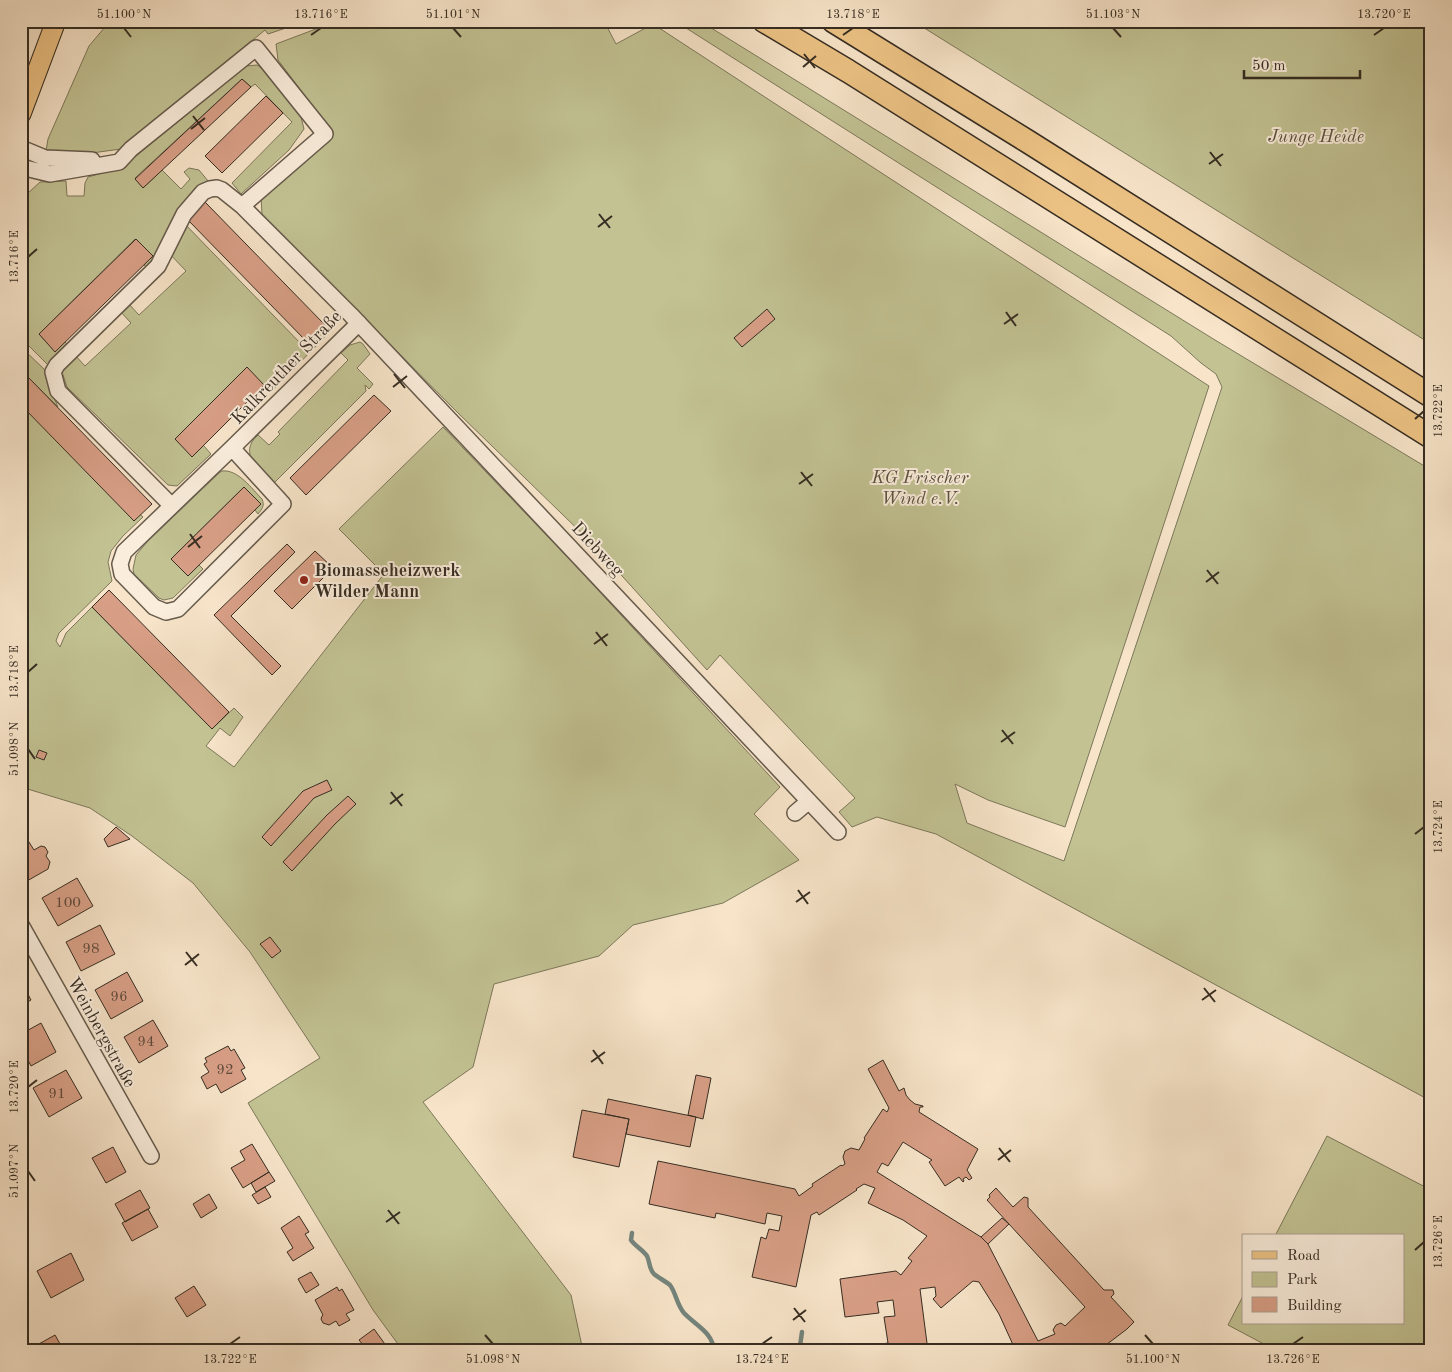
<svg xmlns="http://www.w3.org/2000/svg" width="1452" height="1372" font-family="'Old Standard TT',serif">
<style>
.green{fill:#c2c293;stroke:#7c785a}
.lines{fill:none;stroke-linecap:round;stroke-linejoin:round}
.stream{stroke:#74847c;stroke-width:4.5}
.building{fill:#d89f86;stroke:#362d22}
.minor-casing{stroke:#665b4c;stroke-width:18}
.major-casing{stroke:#362d22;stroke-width:21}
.highway-casing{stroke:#362d22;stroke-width:25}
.minor{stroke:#faeddc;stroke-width:15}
.major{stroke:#ecc284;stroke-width:19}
.highway{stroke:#ecc284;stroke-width:22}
.ticks{fill:none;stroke:#362d22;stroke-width:2}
.poi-dot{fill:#8f2418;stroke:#faeddc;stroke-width:2}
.labels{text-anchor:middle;stroke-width:4;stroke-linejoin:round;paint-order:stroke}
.number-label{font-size:15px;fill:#5e4a3b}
.park-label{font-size:18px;font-style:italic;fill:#59523e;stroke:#faeddc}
.street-label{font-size:18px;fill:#362d22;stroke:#faeddc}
.poi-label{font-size:18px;font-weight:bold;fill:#362d22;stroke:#faeddc;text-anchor:start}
.neatline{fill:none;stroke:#362d22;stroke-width:2}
.ticks-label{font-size:12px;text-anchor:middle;fill:#362d22}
</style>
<rect width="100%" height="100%" fill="#f7e4c9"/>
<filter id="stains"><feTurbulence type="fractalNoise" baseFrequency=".004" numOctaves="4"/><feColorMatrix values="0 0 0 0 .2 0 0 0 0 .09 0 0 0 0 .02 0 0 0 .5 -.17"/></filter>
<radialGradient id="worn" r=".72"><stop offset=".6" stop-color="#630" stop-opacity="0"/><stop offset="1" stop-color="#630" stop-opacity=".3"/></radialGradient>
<path class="green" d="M110,21H307L268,34L265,30L121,149L77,155L46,151L48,139L89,46Z
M337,21H604L616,44L653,24L774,103L1209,386L1065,827L988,800L955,784L967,823L1064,861L1222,387L1216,374L1201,363L1171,336L675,21H700L1215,340L1431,470V1101L936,834L877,817L852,827L839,812L855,798L720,655L707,670L595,546L458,413L262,215L261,196L334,134L278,60L276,44Z
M913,21H1431V344Z
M257,65L263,69L301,117L304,129L289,150L241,194L232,183L292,122L255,84L251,87L242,79L135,178L143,188L162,170L181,189L190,179L184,172L189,168L199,170L209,182L150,270L144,265L153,256L135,239L39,334L55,351L65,342L70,347L50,367L21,338V208L27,194L40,182L66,181L67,196H84L85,183L88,177L117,169L136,156L246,66Z
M183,222L303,346L325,325L326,334L323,339L271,392L247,368L175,439L192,456L203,445L211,454L177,486L168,485L67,387L62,372V365L73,353L85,366L131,323L120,311L128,303L139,315L186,271L168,252Z
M360,342L363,344L370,354L357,368L373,384L369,389L365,385L366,391L274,483C260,469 237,454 258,435L269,445L280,434L278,432L348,360L341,353L350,345Z
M21,347L46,371L49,386L58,407L28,377L21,383Z
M21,405L143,517L123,536L111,551L108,562L112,581L59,633L56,641L60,647L66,633L92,607L212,729L234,708L243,717L230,736L220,728L206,746L234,767L384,574L339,529L443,427L573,563L780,787L754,814L799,860L723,903L633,925L599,956L494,984L473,1067L423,1102L571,1295L583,1351H403L373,1310L248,1103L320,1058L250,952L193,883L132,836L90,808L21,787Z
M222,471C238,469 252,489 262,499C265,506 262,509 258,514L255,510L261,504L244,487L171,559L199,565L203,569L173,598L164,600L159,598L134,574L133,569L136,555L148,541L219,473Z
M1327,1136L1431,1190V1351H1277L1228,1325L1243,1296V1323H1403V1236H1275Z"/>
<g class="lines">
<path class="stream" d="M632,1233L631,1240C635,1246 643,1250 647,1256C650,1262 649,1269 654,1274C659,1278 665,1281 670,1285C676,1293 677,1305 684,1313C695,1325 713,1332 714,1351
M802,1351L800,1346L802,1332"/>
</g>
<path class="building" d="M242,79L251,87L143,188L135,179Z
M266,96L283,113L222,173L205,156Z
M205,202L325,325L307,342L187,219Z
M136,239L153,256L55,352L39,334Z
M767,309L775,319L742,347L734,338Z
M247,367L264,385L192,457L175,439Z
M28,377L152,504L134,521L21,405V383Z
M374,395L391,411L306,495L290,478Z
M244,487L261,504L188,576L171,559Z
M287,544L295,552L231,616L281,666L272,675L214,615Z
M315,551L333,568L292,609L274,591Z
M109,590L229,712L212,729L92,607Z
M39,750L47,753L44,760L36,757Z
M327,780L332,790L314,798L271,846L262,837L303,791Z
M348,796L356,804L335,824L292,871L283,862L327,815Z
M116,827L130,839L108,847L104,839Z
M27,839L34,850L41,846L45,847L48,852L46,856L50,862L48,869L27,881L21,871V843Z
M77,878L93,906L58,926L42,898Z
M100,925L115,954L81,971L66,942Z
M270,937L281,951L272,958L260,944Z
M127,972L143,1001L111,1019L95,990Z
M21,981L31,1000L21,1006Z
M153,1020L168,1046L139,1063L124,1037Z
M41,1023L56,1052L31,1066L21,1047V1034Z
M228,1046L231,1051L234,1049L245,1068L241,1070L246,1079L221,1093L216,1084L207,1089L201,1077L209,1072L204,1064L207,1062L205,1058Z
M883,1060L899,1091L904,1088L906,1095L910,1100L915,1104L923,1106V1107H920L919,1112L978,1149L967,1170L972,1178L969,1180L966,1177L963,1179L964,1181L963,1182L959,1177L945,1186L929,1162L932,1160L903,1142L888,1166L882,1163L877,1172L981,1237L988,1244L1038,1341L1055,1334L1053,1330L1056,1325L1061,1323L1065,1326L1085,1307L987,1200L990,1197L989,1195L996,1188L1013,1207L1024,1197L1028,1198V1207L1104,1290H1113L1114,1294L1111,1297L1134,1322L1127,1329L1098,1351H1013L1014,1347L999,1314L979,1282L973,1281L941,1308L933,1299L936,1296L935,1287L920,1289L928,1351H883L882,1344L888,1343L884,1317L895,1316L893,1300L877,1302L879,1313L845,1317L840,1279L896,1271L901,1275L912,1261L908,1258L927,1236L903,1220L868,1203L875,1188L864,1184L856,1189L857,1190L819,1215L817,1212L811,1215L796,1287L752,1277L761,1237L766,1239L769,1229L779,1231L782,1216L767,1213L765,1224L716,1213L715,1218L649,1204L658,1161L795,1189L799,1196L813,1186L812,1184L841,1165L842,1166L845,1164L843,1157L845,1151L851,1148L859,1150L865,1139L864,1138L883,1109L887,1112L889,1108L868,1069Z
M66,1070L82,1098L49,1117L33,1088Z
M696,1075L711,1078L703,1119L688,1115Z
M608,1099L696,1117L690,1147L626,1134L629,1119L605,1114Z
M582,1110L629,1119L619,1167L573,1157Z
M252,1144L269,1172L243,1188L231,1168L245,1160L240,1151Z
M113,1147L126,1172L106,1183L92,1158Z
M269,1172L275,1181L256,1192L251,1183Z
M265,1187L271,1197L258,1204L252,1195Z
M140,1190L150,1208L125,1222L115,1204Z
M209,1194L217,1208L201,1218L193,1204Z
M148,1209L158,1227L132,1241L122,1223Z
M299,1216L309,1232L305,1234L314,1248L293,1261L287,1252L293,1248L281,1228Z
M1002,1218L1009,1224L988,1244L981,1237Z
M71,1253L84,1280L51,1298L37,1271Z
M311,1272L319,1285L306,1293L298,1279Z
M194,1286L206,1305L187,1317L175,1298Z
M337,1287L339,1291L342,1289L354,1310L346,1314L350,1320L339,1326L336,1321L329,1325L323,1323L321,1319L322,1316L323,1315L315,1300Z
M374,1329L390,1351H368L359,1340Z
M55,1335L64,1351H31L30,1349Z"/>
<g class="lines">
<g class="minor-casing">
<path id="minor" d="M21,148L45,158L92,160
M21,167L50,174L119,162L131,149L256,48L325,134L242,206
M232,448L283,504L178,609L166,612L154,607L122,574L120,564L124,552L232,448L359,323
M171,505L58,391L53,372L57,365L158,266L184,214L203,192L210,189L217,188L222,190L242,206L351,315L838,832
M795,813L809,801
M21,925L151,1156"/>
</g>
<g class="major-casing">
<path id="major" d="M21,114L56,21"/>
</g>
<g class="highway-casing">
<path id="highway" d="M764,21L848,71L1431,437
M833,21L1027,141L1431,396"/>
</g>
<use href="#minor" class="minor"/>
<use href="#major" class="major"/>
<use href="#highway" class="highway"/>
</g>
<path class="ticks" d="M124,28L131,37M453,28L461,37M1113,28L1121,37M311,35L321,28M843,35L853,28M1374,35L1384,28M804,54L815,68M803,67L816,56M193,116L204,130M191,129L205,118M1210,152L1221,166M1209,164L1223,154M599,214L610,228M598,227L612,216M28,257L37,249M1006,312L1016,326M1004,324L1018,314M394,374L405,388M393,387L407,376M1415,419L1424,411M801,472L812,486M799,484L813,474M190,534L200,548M188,547L202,536M1207,570L1218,584M1206,582L1219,572M596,632L607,646M594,644L608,634M28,672L37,664M1002,730L1013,744M1001,742L1015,732M28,749L35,759M391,792L402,806M390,804L403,794M1415,834L1424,827M798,890L808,904M796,902L810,892M186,952L197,966M185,965L199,954M1204,988L1215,1002M1202,1000L1216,990M593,1050L603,1064M591,1062L605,1052M28,1087L37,1080M999,1148L1010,1162M998,1160L1011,1150M28,1171L35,1181M388,1210L399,1224M386,1222L400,1212M1415,1250L1424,1242M794,1308L805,1322M793,1320L806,1310M485,1335L493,1344M1145,1335L1153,1344M230,1344L240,1337M762,1344L772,1337M1293,1344L1303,1337"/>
<circle class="poi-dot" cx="304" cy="580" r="5"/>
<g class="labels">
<g class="number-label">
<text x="68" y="907">100</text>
<text x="91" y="953">98</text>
<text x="119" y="1001">96</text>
<text x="146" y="1046">94</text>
<text x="225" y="1074">92</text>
<text x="57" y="1098">91</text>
</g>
<g class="park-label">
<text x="1316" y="142">Junge Heide</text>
<text x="920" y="483">KG Frischer<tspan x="920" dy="21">Wind e.V.</tspan></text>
</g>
<g class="street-label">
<text transform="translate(286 367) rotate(-46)" y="6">Kalkreuther Straße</text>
<text transform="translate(598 549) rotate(47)" y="6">Diebweg</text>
<text transform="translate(102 1032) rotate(61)" y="6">Weinbergstraße</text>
</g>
<g class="poi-label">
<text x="314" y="576">Biomasseheizwerk<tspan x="314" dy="21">Wilder Mann</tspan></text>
</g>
</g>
<rect width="1452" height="1372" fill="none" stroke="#f7e4c9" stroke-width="55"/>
<rect x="1242" y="1234" width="162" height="90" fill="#faeddc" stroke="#aca092"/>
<rect x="1252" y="1251" width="25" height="8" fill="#ecc284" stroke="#aca092"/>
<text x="1287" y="1260" font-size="15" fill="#362d22">Road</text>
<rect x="1252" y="1272" width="25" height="15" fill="#c2c293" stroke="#aca092"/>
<text x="1287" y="1284" font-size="15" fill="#362d22">Park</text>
<rect x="1252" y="1297" width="25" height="15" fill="#d89f86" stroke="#aca092"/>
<text x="1287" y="1310" font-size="15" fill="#362d22">Building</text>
<path d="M1244 70v8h116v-8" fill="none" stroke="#362d22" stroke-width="2.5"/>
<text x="1252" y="70" font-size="15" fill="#362d22" stroke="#faeddc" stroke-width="4" paint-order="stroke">50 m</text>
<rect x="28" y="28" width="1396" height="1316" class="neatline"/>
<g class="ticks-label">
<text x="124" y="18">51.100°N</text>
<text x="321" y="18">13.716°E</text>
<text x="453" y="18">51.101°N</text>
<text x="853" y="18">13.718°E</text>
<text x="1113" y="18">51.103°N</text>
<text x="1384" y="18">13.720°E</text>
<text transform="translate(14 257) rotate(-90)" y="4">13.716°E</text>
<text transform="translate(1438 411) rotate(-90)" y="4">13.722°E</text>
<text transform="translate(14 672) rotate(-90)" y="4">13.718°E</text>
<text transform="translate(14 749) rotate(-90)" y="4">51.098°N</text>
<text transform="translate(1438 827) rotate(-90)" y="4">13.724°E</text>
<text transform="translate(14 1087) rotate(-90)" y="4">13.720°E</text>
<text transform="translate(14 1171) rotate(-90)" y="4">51.097°N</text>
<text transform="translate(1438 1242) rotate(-90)" y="4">13.726°E</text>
<text x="230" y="1363">13.722°E</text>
<text x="493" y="1363">51.098°N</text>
<text x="762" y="1363">13.724°E</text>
<text x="1153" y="1363">51.100°N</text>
<text x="1293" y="1363">13.726°E</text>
</g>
<rect width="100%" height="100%" filter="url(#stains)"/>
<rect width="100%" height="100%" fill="url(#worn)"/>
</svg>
